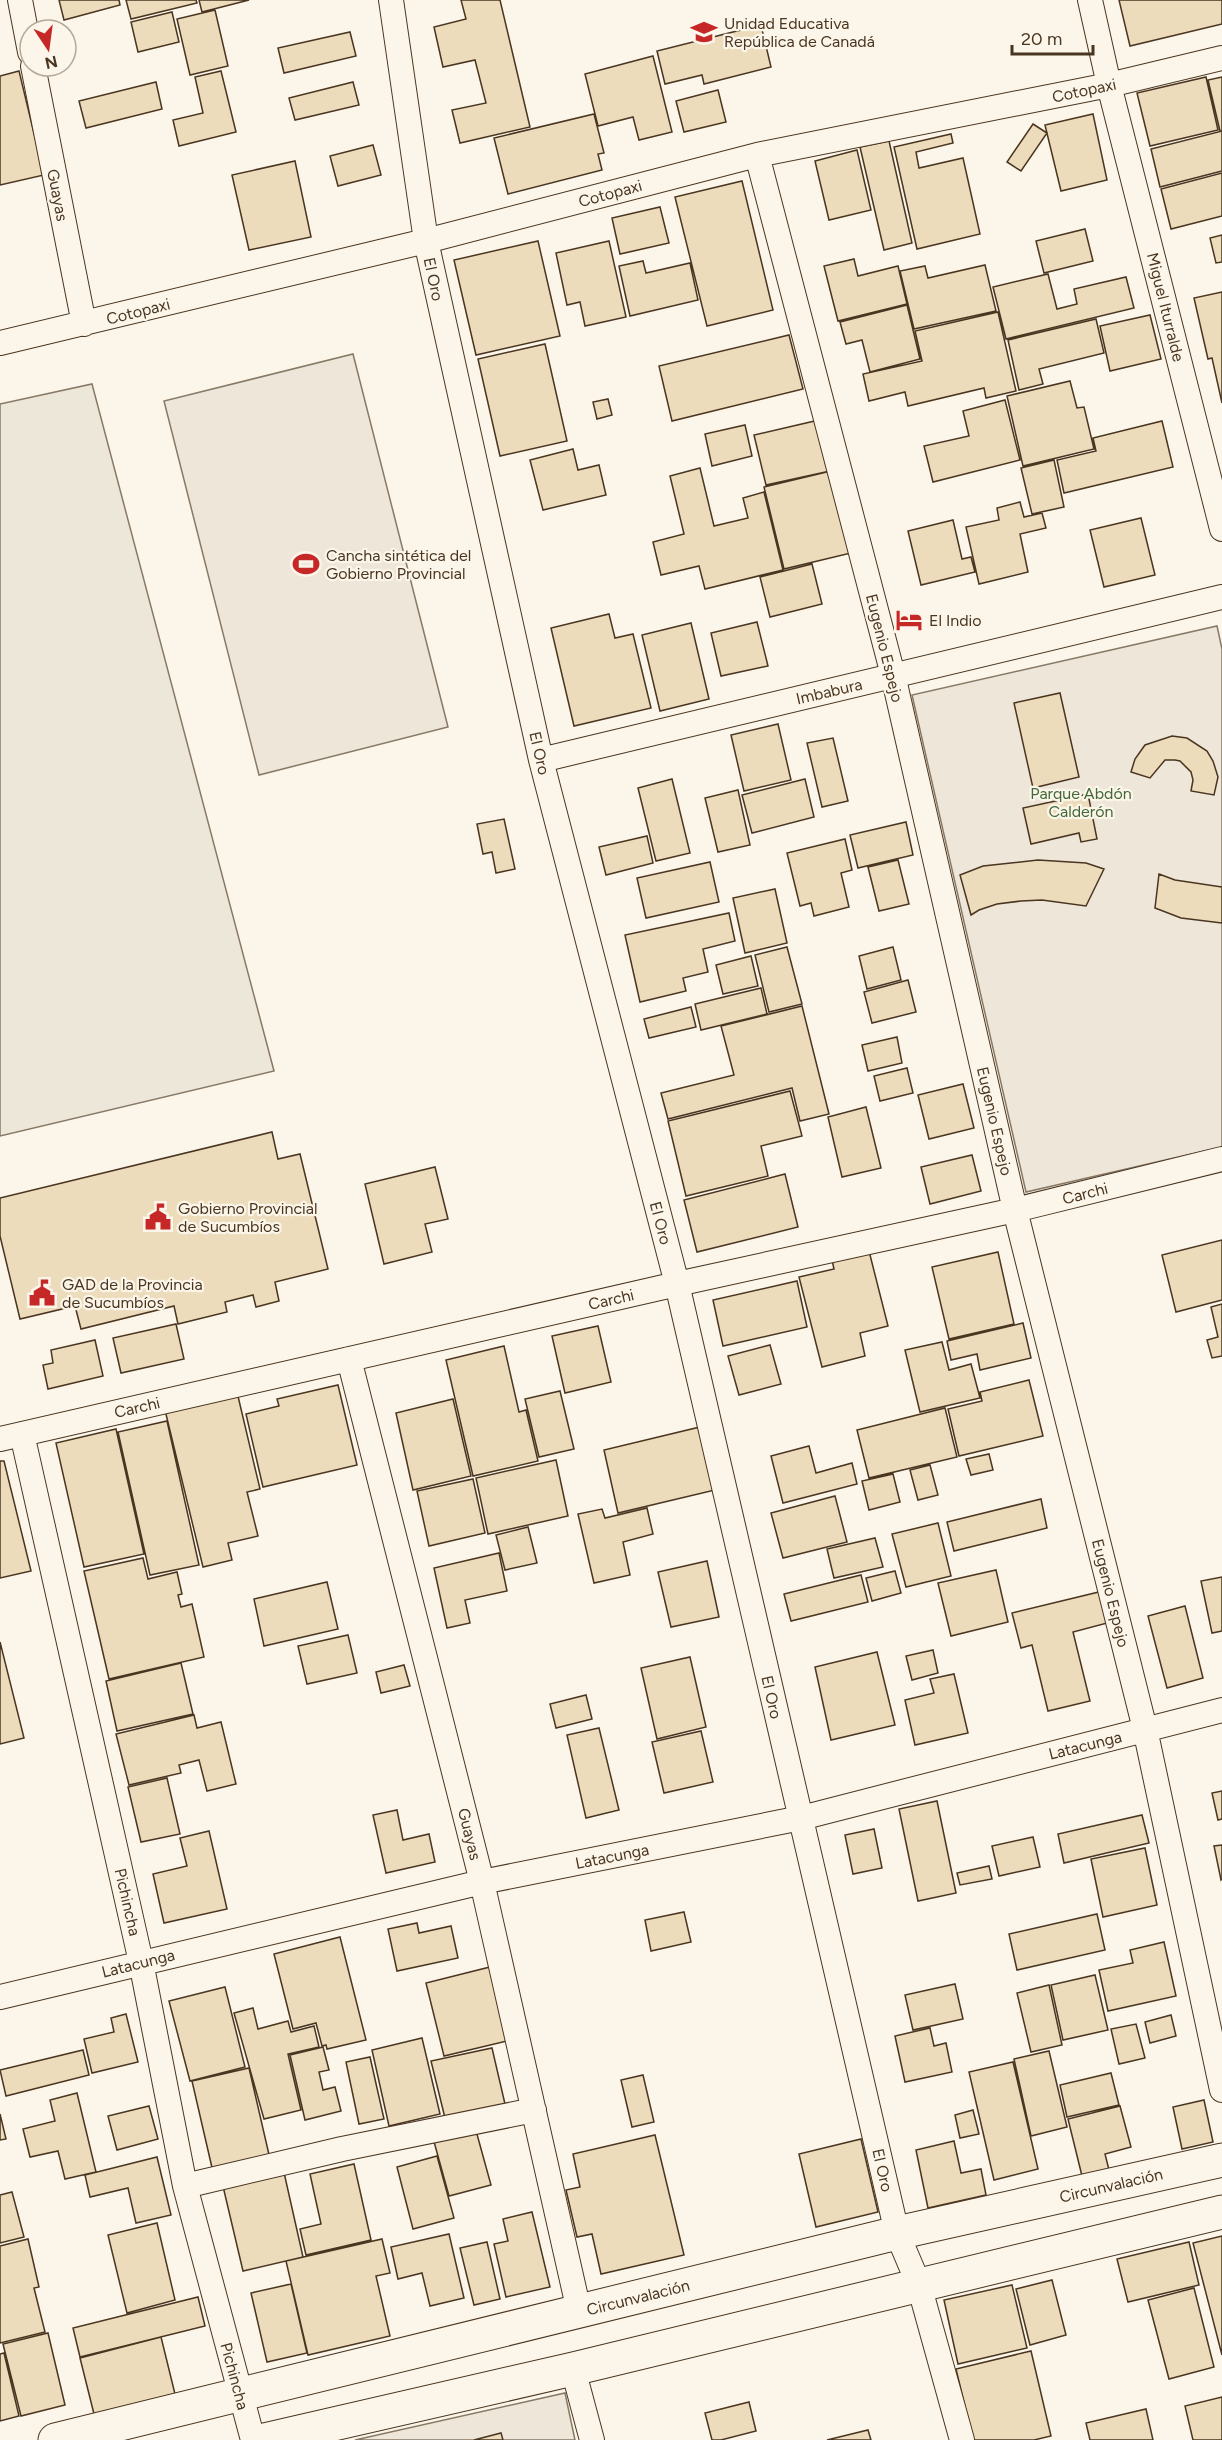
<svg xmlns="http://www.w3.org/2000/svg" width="1222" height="2440" font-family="Figtree,sans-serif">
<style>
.green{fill:#ede6d9;stroke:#887966;stroke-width:1.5}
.parking{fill:#ede7d9;stroke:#887966;stroke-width:1.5}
.building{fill:#ecdcbc;stroke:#4a3520;stroke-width:1.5}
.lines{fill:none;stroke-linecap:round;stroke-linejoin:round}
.minor-casing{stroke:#4a3520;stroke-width:26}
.secondary-casing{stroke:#4a3520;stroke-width:35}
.minor{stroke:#fbf6e9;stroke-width:24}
.secondary{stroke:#fbf6e9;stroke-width:33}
.labels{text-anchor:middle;stroke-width:4.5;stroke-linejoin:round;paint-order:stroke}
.poi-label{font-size:16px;fill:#4a3520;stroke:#fbf6e9;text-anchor:start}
.street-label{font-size:16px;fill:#4a3520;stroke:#fbf6e9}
.park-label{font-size:16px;fill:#436837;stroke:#fbf6e9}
</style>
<rect width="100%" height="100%" fill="#fbf6e9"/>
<path class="green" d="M353,354L448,727L259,775L164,401Z
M1217,626L1222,649V1147L1026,1192L912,695Z
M565,2393L575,2440H355Z"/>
<path class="parking" d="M92,384L274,1071L0,1136V404Z"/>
<path class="building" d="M59,0H119L120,5L64,20Z
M126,0H196L197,3L131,19Z
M199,0H249L202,12Z
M461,0H500L530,127L460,143L452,110L486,103L475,60L443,67L434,27L466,19Z
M1119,0H1222V24L1130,46Z
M215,10L228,66L190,75L177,19Z
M172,12L179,42L138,52L131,22Z
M761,25L771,67L704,84L702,75L665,84L657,51Z
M350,32L356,56L284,73L278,48Z
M653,56L672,132L639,140L633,117L598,126L585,74Z
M19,71L44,175L0,185V76Z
M221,71L236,132L179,146L173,120L203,113L195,77Z
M1206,77L1218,130L1150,146L1137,93Z
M1222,77V131H1220L1208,80Z
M156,82L162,109L86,128L79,101Z
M353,82L359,105L295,120L289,98Z
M718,90L726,122L684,132L676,101Z
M594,114L604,153L598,154L602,170L508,194L494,138Z
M1093,114L1107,180L1061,191L1045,125Z
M1033,124L1047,133L1021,171L1007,162Z
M1222,131V171L1160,187L1151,149Z
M951,134L953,143L916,152L919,168L963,158L980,234L917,249L894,147Z
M889,141L912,243L884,250L860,147Z
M373,145L381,175L338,186L330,156Z
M857,150L871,210L829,220L815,161Z
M295,161L311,237L249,250L232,175Z
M1222,173V216L1171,229L1161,189Z
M742,181L773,310L707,326L675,197Z
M660,207L669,243L620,254L612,218Z
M1085,229L1093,261L1044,273L1036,241Z
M1222,235V262L1216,263L1210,238Z
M538,241L560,336L476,355L454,260Z
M609,241L626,317L585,326L580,302L567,305L556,253Z
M854,259L858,276L898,266L907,304L838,321L824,266Z
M643,261L646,273L690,263L698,300L630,316L619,266Z
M985,265L996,311L914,329L900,271L925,266L928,278Z
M1048,274L1057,309L1077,304L1074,289L1126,277L1134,308L1006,339L993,287Z
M1222,292V403L1212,358L1208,359L1194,298Z
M907,305L920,359L870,372L862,340L846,344L840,322Z
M998,312L1016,391L986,398L984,388L908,406L905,392L869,401L863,374L922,361L915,331Z
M1150,315L1161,359L1110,371L1100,326Z
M1096,319L1104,353L1039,369L1043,384L1019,390L1008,340Z
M789,335L803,389L672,421L659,366Z
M545,344L567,441L500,456L478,359Z
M1070,381L1077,408L1084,407L1094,449L1023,466L1007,396Z
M608,399L612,415L597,419L593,402Z
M1005,400L1020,460L933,482L924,446L969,436L963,411Z
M819,420L830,471L766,485L754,435Z
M1162,421L1173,467L1064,493L1057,460L1096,451L1093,438Z
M745,425L752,456L712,466L705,434Z
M573,449L578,470L599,465L606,495L543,510L530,460Z
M1054,460L1064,507L1032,514L1021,468Z
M700,468L714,526L748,518L743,498L764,492L783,570L705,589L699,566L661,575L653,542L684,534L670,476Z
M831,471L851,553L784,569L764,487Z
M1020,502L1024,517L1042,513L1046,528L1020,534L1028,572L979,584L966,527L999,520L997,508Z
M1141,518L1155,575L1104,587L1090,530Z
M953,520L962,559L971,557L975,572L921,585L908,531Z
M812,564L822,604L770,617L760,577Z
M609,614L615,638L633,634L651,708L574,726L551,628Z
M757,622L768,666L721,676L711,633Z
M691,623L709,699L660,711L642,635Z
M1060,693L1079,777L1033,788L1014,703Z
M778,724L791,780L744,791L731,735Z
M1172,736L1187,738L1207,751L1213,761L1218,777L1214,795L1191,791L1193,780L1191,772L1180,761L1175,760H1165L1150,778L1131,772L1135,759L1145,745Z
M833,738L848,801L822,807L807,743Z
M672,779L690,853L656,861L638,788Z
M805,779L814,817L752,833L742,795Z
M738,790L750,845L718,852L705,798Z
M1088,794L1097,839L1081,842L1079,833L1031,844L1023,808Z
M504,819L515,869L496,873L492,852L483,854L477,824Z
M906,822L913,855L858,868L850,835Z
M647,836L653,863L606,875L599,847Z
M845,839L852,870L841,873L849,907L814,916L811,903L800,906L787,853Z
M898,860L909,904L879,911L868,867Z
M1038,860L1086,863L1104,869L1086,906L1042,900L1021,901L997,904L979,910L971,915L960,875L983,866Z
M710,862L719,902L646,918L637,878Z
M1159,874L1175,880L1222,887V923L1181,918L1155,908Z
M775,889L787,943L745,953L733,898Z
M729,913L735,941L703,949L708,972L683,978L686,991L640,1002L625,935Z
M787,947L802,1004L769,1012L755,955Z
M893,947L901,980L867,989L859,956Z
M751,956L758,986L723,994L716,965Z
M908,980L916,1012L872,1023L864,992Z
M761,988L767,1014L701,1030L695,1004Z
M802,1006L829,1114L800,1121L792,1088L668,1119L661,1093L734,1075L721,1026Z
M691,1007L696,1027L649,1038L644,1019Z
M897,1037L902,1063L868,1071L862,1045Z
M907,1068L913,1093L880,1101L874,1076Z
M963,1084L974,1128L929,1139L918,1095Z
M790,1091L802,1136L761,1146L768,1176L686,1196L668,1121Z
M866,1107L881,1168L842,1177L828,1117Z
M272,1132L278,1159L300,1154L328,1269L275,1282L279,1301L256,1307L253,1295L225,1302L227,1312L178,1324L174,1306L81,1329L75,1306L20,1319L0,1236V1198Z
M972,1155L981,1191L930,1204L921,1167Z
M435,1167L448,1219L425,1224L432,1252L384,1264L365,1184Z
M785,1174L798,1227L697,1252L684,1200Z
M1222,1240V1300L1176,1312L1162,1255Z
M869,1251L888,1326L860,1333L865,1356L822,1367L799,1277L834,1269L832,1260Z
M998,1252L1014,1324L949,1339L932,1267Z
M797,1281L807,1327L723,1346L713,1300Z
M1222,1304V1356L1212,1358L1207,1340L1218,1337L1211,1307Z
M1023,1323L1031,1358L980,1370L977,1354L951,1360L947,1341Z
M176,1324L184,1359L121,1373L113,1338Z
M598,1326L611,1382L565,1393L552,1336Z
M95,1340L103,1376L48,1389L43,1365L53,1363L51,1350Z
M942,1342L949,1370L971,1364L980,1398L920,1412L905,1350Z
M770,1345L781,1384L739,1395L728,1356Z
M504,1346L519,1412L526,1410L538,1461L473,1476L446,1360Z
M1029,1380L1043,1436L959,1456L948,1409L982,1401L980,1392Z
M338,1385L357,1465L263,1487L246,1414L279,1406L277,1399Z
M560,1391L574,1449L539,1457L525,1399Z
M237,1392L260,1489L247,1492L258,1536L228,1543L232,1560L203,1567L165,1410Z
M453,1399L471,1476L413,1490L396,1413Z
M945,1408L957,1457L869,1478L857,1430Z
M167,1421L199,1565L150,1575L118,1432Z
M700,1427L715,1490L618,1513L604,1450Z
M116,1429L144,1554L84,1567L56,1443Z
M809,1446L816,1473L852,1463L857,1484L783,1503L771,1456Z
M989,1454L993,1470L971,1475L966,1459Z
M556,1460L568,1516L488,1534L476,1478Z
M0,1461H4L31,1571L0,1578Z
M930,1465L938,1495L918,1500L910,1470Z
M893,1474L900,1502L869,1510L862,1481Z
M473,1479L485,1533L429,1546L417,1491Z
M835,1496L847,1542L783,1558L771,1513Z
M1041,1499L1047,1528L954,1551L947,1522Z
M647,1508L653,1534L623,1542L630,1575L594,1583L578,1514L602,1509L605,1518Z
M938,1523L951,1576L906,1587L892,1534Z
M528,1527L537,1563L505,1570L496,1535Z
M875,1538L883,1567L834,1578L827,1549Z
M499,1553L507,1591L465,1600L470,1623L447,1628L434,1568Z
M143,1558L148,1579L177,1572L182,1594L178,1595L181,1607L192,1604L204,1657L109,1679L84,1571Z
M707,1561L719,1617L671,1627L658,1572Z
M996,1570L1008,1622L951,1636L938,1583Z
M895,1571L901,1593L872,1601L866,1578Z
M861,1575L868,1602L791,1621L784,1594Z
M1222,1577V1631L1212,1633L1201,1581Z
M327,1582L338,1629L264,1646L254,1599Z
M1103,1591L1111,1622L1073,1632L1090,1701L1048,1711L1032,1645L1021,1648L1012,1613Z
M1185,1606L1203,1678L1167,1688L1148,1616Z
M348,1635L357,1673L307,1684L298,1646Z
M0,1642L24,1738L0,1744Z
M933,1650L938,1673L912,1680L906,1656Z
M877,1652L895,1725L831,1740L815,1667Z
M690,1657L706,1727L657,1739L641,1668Z
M181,1663L193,1714L117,1731L106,1681Z
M404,1665L410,1686L381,1693L376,1672Z
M954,1674L968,1733L915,1745L905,1700L934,1693L930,1679Z
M586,1695L592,1719L556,1728L550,1704Z
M194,1715L197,1728L221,1722L236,1784L207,1791L199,1760L179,1765L181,1773L129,1785L116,1734Z
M599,1728L619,1810L586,1818L567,1735Z
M701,1731L713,1782L664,1793L652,1742Z
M167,1778L180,1834L141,1842L128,1787Z
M1222,1791V1819L1218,1820L1212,1793Z
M937,1801L956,1893L918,1901L899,1809Z
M397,1810L403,1840L429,1834L435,1862L386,1873L373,1815Z
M1142,1815L1149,1843L1064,1863L1058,1834Z
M874,1829L882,1868L853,1874L845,1835Z
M209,1831L227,1909L164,1923L153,1874L187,1866L180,1838Z
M1033,1837L1040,1867L999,1876L992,1846Z
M1222,1845V1879L1221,1880L1214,1846Z
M1145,1848L1157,1905L1103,1917L1091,1859Z
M989,1866L992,1879L960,1885L957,1873Z
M684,1912L691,1942L651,1951L645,1920Z
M1097,1914L1105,1950L1017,1970L1009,1934Z
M417,1923L419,1933L451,1926L458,1958L397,1971L388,1929Z
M340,1937L366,2040L327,2049L326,2045L322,2046L316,2023L293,2029L274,1954Z
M1164,1942L1176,1996L1108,2011L1099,1970L1133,1963L1130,1950Z
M490,1967L507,2041L444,2056L426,1983Z
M1095,1975L1108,2030L1063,2040L1051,1985Z
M955,1984L963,2019L913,2030L905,1995Z
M1049,1985L1062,2045L1031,2052L1017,1993Z
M225,1987L245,2067L190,2081L169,2001Z
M253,2008L258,2029L288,2021L291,2032L314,2026L319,2047L288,2054L301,2110L264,2119L234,2013Z
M126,2014L138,2062L92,2073L84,2039L114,2032L111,2018Z
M1171,2015L1176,2036L1150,2043L1145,2022Z
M1136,2024L1145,2058L1119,2064L1111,2029Z
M930,2028L934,2046L946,2043L952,2072L905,2082L895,2036Z
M422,2038L440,2114L389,2126L372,2050Z
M323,2047L329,2070L319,2072L323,2090L335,2087L341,2111L305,2120L290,2055Z
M492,2048L505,2104L445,2118L431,2061Z
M83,2050L89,2075L6,2096L0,2070Z
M1049,2051L1067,2127L1031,2136L1014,2059Z
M370,2057L384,2119L359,2124L346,2062Z
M1013,2062L1038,2169L994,2180L969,2072Z
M249,2068L270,2159L213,2172L192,2081Z
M1111,2073L1119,2105L1067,2117L1060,2085Z
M643,2075L654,2122L632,2127L621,2080Z
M77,2093L96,2172L65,2179L58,2151L30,2157L23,2129L55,2121L50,2100Z
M1204,2100L1213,2142L1182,2149L1173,2107Z
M149,2106L158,2139L117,2150L108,2116Z
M1120,2106L1131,2147L1105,2154L1110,2174L1083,2180L1068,2119Z
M973,2110L979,2134L960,2138L955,2115Z
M0,2114L6,2139L0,2140Z
M475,2127L491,2185L449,2196L433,2138Z
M655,2135L684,2255L601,2274L592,2234L577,2237L566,2190L580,2187L573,2154Z
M861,2139L878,2212L816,2227L799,2154Z
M954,2141L961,2173L981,2169L986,2195L928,2208L916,2150Z
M437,2156L454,2218L413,2229L397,2167Z
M157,2157L171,2215L136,2223L128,2188L90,2197L85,2175Z
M354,2164L371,2240L306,2255L300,2229L321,2224L310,2174Z
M283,2168L303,2257L243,2271L222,2182Z
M12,2192L24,2237L0,2243V2195Z
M532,2212L550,2287L506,2297L494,2244L508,2241L503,2219Z
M157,2223L175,2300L127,2313L108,2235Z
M449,2234L464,2298L430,2306L422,2273L398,2279L391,2247Z
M1222,2236V2355L1193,2243Z
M28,2239L39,2287L34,2288L45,2332L0,2343V2246Z
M382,2239L390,2273L376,2276L390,2336L308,2355L286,2261Z
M487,2242L500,2299L474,2305L460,2248Z
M1189,2242L1199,2285L1128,2302L1117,2259Z
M1052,2280L1066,2335L1030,2345L1016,2289Z
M291,2284L307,2353L267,2362L251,2293Z
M1012,2285L1027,2348L958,2364L944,2300Z
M1194,2288L1214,2367L1169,2379L1148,2300Z
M198,2297L205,2326L80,2357L73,2328Z
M48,2333L65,2405L21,2416L3,2344Z
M161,2337L175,2394L94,2414L80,2358Z
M1031,2351L1051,2436L1034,2440H973L956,2369Z
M4,2353L19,2416L0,2421V2354Z
M1222,2397V2440H1193L1185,2406Z
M749,2402L756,2431L721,2440H712L705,2413Z
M1146,2409L1153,2440H1090L1086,2423Z
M868,2430L871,2440H827Z
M501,2433L503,2440H474Z"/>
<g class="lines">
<g class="minor-casing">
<path id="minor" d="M20,0L30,52
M391,0L426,241L541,760L677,1284L897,2233L919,2285L962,2440
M1090,0L1109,85L1222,529
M33,66L84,324
M757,155L893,675L1015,1210L1145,1729L1222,2090
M0,343L426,241L757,155L1109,85L1222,58
M541,760L1222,597
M349,1359L482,1882L579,2311
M22,1434L141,1962L185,2186L253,2440
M0,1439L677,1284L1015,1210L1222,1159
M0,1997L482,1882L801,1818L1222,1710
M185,2186L342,2149L534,2110
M573,2369L592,2440"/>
</g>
<g class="secondary-casing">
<path id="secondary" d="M55,2440L897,2233L1222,2160
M264,2440L573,2369L1222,2212"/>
</g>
<use href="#minor" class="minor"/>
<use href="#secondary" class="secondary"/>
</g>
<defs>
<g id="university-bare" transform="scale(2.07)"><path d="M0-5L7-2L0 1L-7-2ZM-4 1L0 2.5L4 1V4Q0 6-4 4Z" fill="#c62828" stroke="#fbf6e9" stroke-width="2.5" paint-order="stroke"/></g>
<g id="stadium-bare" transform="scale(2.07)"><path d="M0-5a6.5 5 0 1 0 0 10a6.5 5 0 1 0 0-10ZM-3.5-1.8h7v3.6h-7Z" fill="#c62828" stroke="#fbf6e9" stroke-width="2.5" paint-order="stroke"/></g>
<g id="hotel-bare" transform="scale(2.07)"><path d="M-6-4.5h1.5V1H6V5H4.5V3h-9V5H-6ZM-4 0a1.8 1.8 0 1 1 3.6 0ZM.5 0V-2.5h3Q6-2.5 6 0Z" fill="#c62828" stroke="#fbf6e9" stroke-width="2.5" paint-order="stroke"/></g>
<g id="civic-bare" transform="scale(2.07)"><path d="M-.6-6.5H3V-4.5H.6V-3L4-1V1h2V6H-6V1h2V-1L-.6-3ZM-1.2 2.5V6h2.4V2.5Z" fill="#c62828" stroke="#fbf6e9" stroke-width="2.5" paint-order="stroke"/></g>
</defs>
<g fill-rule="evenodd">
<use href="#university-bare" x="704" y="32"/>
<use href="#stadium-bare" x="306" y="564"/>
<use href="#hotel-bare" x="909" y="620"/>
<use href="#civic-bare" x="158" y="1217"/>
<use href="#civic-bare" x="42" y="1293"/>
</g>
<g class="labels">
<g class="poi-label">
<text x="724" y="29">Unidad Educativa<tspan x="724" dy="18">República de Canadá</tspan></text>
<text x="326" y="561">Cancha sintética del<tspan x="326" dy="18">Gobierno Provincial</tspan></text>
<text x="929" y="626">El Indio</text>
<text x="178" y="1214">Gobierno Provincial<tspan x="178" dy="18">de Sucumbíos</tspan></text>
<text x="62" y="1290">GAD de la Provincia<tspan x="62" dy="18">de Sucumbíos</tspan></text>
</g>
<g class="street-label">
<text transform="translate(1084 90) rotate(-12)" y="6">Cotopaxi</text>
<text transform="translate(610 193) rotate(-15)" y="6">Cotopaxi</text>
<text transform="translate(58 195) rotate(79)" y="6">Guayas</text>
<text transform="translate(434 279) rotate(78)" y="6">El Oro</text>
<text transform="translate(1166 307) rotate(76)" y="6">Miguel Iturralde</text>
<text transform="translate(138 311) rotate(-14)" y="6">Cotopaxi</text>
<text transform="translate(885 648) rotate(76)" y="6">Eugenio Espejo</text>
<text transform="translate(829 691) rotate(-13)" y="6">Imbabura</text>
<text transform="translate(540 753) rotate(77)" y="6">El Oro</text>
<text transform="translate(995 1121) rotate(77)" y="6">Eugenio Espejo</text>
<text transform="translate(1085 1193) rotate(-14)" y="6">Carchi</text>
<text transform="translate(661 1223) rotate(75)" y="6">El Oro</text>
<text transform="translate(611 1299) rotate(-13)" y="6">Carchi</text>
<text transform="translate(137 1407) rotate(-13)" y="6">Carchi</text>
<text transform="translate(1111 1593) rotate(76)" y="6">Eugenio Espejo</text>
<text transform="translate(772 1697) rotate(77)" y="6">El Oro</text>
<text transform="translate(1085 1745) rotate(-14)" y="6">Latacunga</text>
<text transform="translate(470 1834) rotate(76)" y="6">Guayas</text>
<text transform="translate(612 1856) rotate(-11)" y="6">Latacunga</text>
<text transform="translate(128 1902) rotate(77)" y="6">Pichincha</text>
<text transform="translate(138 1963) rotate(-14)" y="6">Latacunga</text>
<text transform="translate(883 2170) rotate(77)" y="6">El Oro</text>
<text transform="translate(1111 2185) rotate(-13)" y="6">Circunvalación</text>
<text transform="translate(638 2297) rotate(-14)" y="6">Circunvalación</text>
<text transform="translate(235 2376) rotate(75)" y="6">Pichincha</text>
</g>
<g class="park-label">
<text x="1081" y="799">Parque Abdón<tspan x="1081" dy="18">Calderón</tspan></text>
</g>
</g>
<g transform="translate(48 48) rotate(167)"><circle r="28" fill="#fbf6e9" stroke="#b4a999" stroke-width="1.5"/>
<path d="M0-4.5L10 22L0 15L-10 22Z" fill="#c62828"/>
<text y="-9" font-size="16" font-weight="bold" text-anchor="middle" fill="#4a3520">N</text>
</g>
<path d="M1012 45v9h81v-9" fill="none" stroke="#4a3520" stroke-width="3"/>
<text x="1021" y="45" font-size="18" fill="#4a3520" stroke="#fbf6e9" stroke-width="4.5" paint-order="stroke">20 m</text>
</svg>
